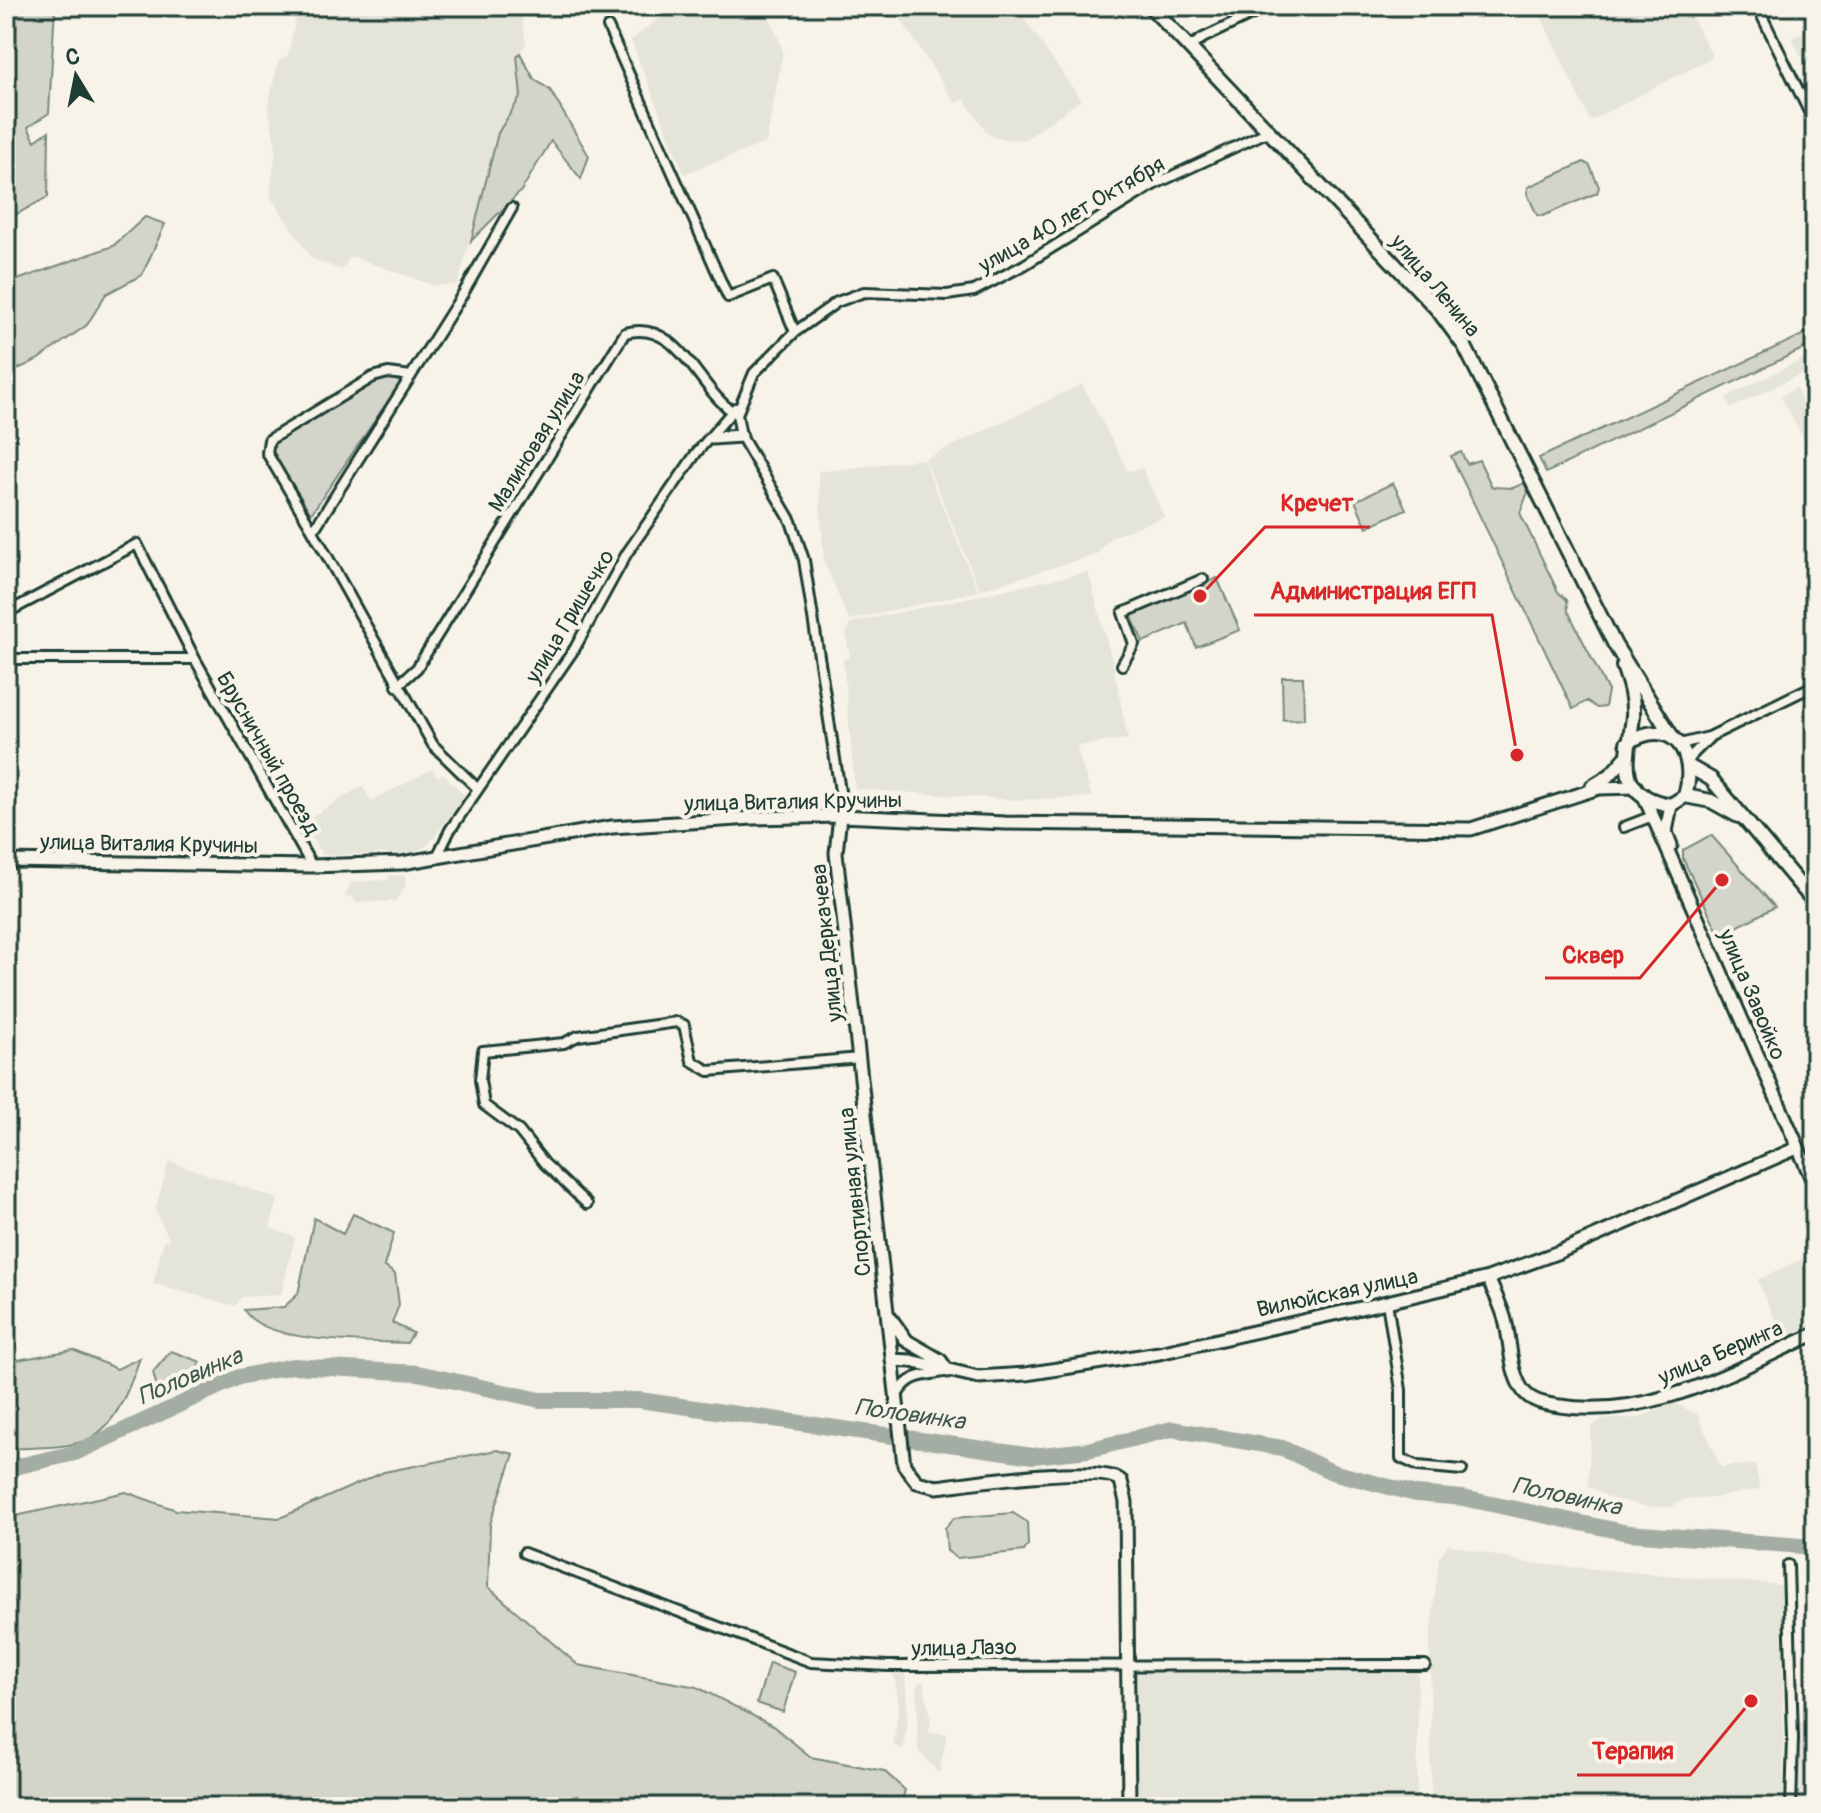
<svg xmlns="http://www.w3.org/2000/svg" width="1821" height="1813" font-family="Pangolin,sans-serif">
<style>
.built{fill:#e5e4d9}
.green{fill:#d3d5ca;stroke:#79897f;stroke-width:2}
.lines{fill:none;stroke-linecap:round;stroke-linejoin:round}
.river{stroke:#a4ada3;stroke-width:16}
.street-casing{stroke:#1f3d34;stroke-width:14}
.secondary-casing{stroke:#1f3d34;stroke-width:17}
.primary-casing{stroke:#1f3d34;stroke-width:18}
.street{stroke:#f7f3e8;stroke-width:8}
.secondary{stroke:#f7f3e8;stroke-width:11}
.primary{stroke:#f7f3e8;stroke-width:12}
.labels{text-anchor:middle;stroke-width:8;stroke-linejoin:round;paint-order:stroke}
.street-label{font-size:22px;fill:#1f3d34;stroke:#f7f3e8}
.water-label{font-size:24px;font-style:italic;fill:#405950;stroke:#f7f3e8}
.leader{fill:none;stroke:#d62828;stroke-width:3}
.callout-dot{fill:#d62828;stroke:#f7f3e8;stroke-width:3}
.callout-label{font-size:24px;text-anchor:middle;font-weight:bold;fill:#d62828;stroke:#f7f3e8;stroke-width:8;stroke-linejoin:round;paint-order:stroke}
</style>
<rect width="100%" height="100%" fill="#f7f3e8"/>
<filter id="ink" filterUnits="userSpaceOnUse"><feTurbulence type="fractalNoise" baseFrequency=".0125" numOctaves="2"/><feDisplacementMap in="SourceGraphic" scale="16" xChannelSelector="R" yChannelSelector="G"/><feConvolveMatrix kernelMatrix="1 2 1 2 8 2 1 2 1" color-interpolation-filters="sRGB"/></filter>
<g filter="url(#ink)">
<path class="built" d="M298,6H520L526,44L517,56L521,96L498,133L458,284L435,286L351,256L342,270L312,259L270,196L276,147L268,107L278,62L288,55Z
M676,6H766L783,51L766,143L684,174L631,40Z
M923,6H1015L1081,100L1024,140L998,139L988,134L964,99L956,104L900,18Z
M1536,6H1686L1713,57L1590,121Z
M1815,27V84L1792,38Z
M1815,353V367L1731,408L1726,397Z
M1082,384L1128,471L1142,468L1164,517L1111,537L1097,554L980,590L925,459Z
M1796,387L1806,409L1815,405V418L1811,420L1815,431V463L1811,467L1805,456L1809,449L1781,396Z
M923,459L978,591L849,620L824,562L818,472Z
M1088,572L1113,664L1128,739L1076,746L1092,797L1017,800L855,789L843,659L850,657L846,635L850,623Z
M433,769L437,777L443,773L465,796L429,844L413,853L322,855L303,822L362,786L371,801Z
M389,875L405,876L406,885L395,901L355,903L354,897H345L351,882L388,880Z
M169,1161L278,1199L270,1228L295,1237L281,1295L241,1297L236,1306L153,1284L164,1239L170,1240L155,1210Z
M1815,1253V1323L1783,1338L1757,1280Z
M1674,1403L1697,1414L1721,1467L1755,1464L1760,1489L1714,1498L1684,1499L1671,1507H1648L1610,1498L1588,1486L1591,1428L1601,1419L1638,1418Z
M1448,1544L1526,1563L1782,1585L1784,1807L1431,1806L1430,1638L1439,1558Z
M1418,1669L1417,1807H1135L1132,1671Z
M905,1673L908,1719L903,1749L893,1746L899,1705L894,1674Z
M924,1682L931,1721L929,1732L947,1734L939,1773L918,1751L917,1683Z
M1796,1722L1815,1723V1807H1796Z"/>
<path class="green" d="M6,6H55L49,113L28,127L35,141L49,131L48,197L6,220Z
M520,53L534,79L550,90L589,156L581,179L551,141L521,191L471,241L498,133L521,96L517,56Z
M1584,162L1590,166L1599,187L1597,193L1543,216L1537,215L1527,193L1528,187Z
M145,217L165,224L142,275L106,294L87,325L37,360L6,375V284L113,246Z
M1815,329V343L1546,473L1539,458Z
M390,376L401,382L311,514L273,453L274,443L373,382Z
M1461,452L1467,464L1479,460L1492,487L1513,488L1524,483L1528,492L1520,513L1558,592L1567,600L1568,611L1608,691L1605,707L1597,708L1587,701L1573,709L1451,456Z
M1393,483L1406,509L1367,527L1355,501Z
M1217,578L1240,630L1196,647L1187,623L1143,642L1131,615Z
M1282,677H1303L1304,719L1283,720Z
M1711,835L1775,907L1720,936L1683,859V850Z
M353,1214L394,1233L384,1266L395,1274L399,1305L392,1323L413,1333L407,1343C369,1341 264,1345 244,1310L284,1307L298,1294L314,1218L343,1234Z
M73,1350L117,1369L140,1358C129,1388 115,1432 81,1442C59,1449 29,1447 6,1449V1367L12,1361Z
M171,1351L201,1362L193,1375L158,1392L153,1372Z
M497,1450L514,1454L490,1524L488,1587L578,1665L697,1687L773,1726L811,1757L884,1771L905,1790L902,1801L876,1796L877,1807H6V1518L126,1492L176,1510L280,1518L384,1472Z
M1013,1513L1027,1522L1028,1545L1024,1551L957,1558L947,1551L945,1528L954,1518Z
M769,1663L795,1672L783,1712L757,1703Z"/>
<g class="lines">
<path class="river" d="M6,1469L75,1453L239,1377L293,1366L418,1373L540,1400H639L1033,1456L1088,1450L1172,1429L1282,1448L1332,1472L1416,1494L1463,1498L1628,1533L1815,1547"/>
<g class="street-casing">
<path id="street" d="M1757,6L1815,124
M608,27L728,297L773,279L795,332
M1190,47L1203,38L1270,6
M313,531L267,453L269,440L373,377L388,373L411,376
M6,613L137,544L195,659L312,866
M6,659H195
M1122,665L1134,644L1123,613L1203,579
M397,686L417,668L625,333C678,318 696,386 732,411
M1680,744L1709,737L1815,685
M1689,758L1709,738
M478,789L433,745L313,531L464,292L512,208
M840,816V791L804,560L791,521L741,436L737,414L754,373L795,332L837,302L864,292L947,295L974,291L1024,265L1153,185L1269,131
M1624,827L1650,817
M436,859L450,830L575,648L627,553L697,452L735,408
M587,1204L545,1164L519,1131L484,1105L480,1080L483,1051L564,1043L578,1036L677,1022L684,1025L692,1061L709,1071L860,1058
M1387,1302L1401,1390V1458L1418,1466L1462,1470
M897,1395C911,1372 924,1377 948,1371
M524,1553L811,1662L888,1666L1425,1665
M1788,1565L1793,1738L1791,1807"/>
</g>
<g class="secondary-casing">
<path id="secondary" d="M712,438L741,436
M1592,786L1610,775L1625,758
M1643,794L1815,1186
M1671,805L1666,832L1671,845
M840,816L836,853L904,1465L917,1482L937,1487C968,1483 1103,1463 1121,1481L1126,1502L1129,1807
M6,861L312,866L402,863L612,827L753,818L840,816L1005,823L1471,829L1599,788L1636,787
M1488,1278C1494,1293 1503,1308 1506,1324C1511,1345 1510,1371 1522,1389C1530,1402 1546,1404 1560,1406C1652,1420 1734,1370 1815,1334
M889,1316L907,1341L940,1360L948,1371
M892,1360L911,1361L978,1377L1026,1374L1159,1353L1374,1305L1488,1278L1559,1252L1797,1148"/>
</g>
<g class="primary-casing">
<path id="primary" d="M1150,6L1437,309L1465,347L1615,645L1671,735
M1623,666C1629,683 1634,698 1633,716C1629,756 1612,796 1671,805L1685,796C1698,753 1672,714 1627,743
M1690,767L1711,779L1815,903
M1685,796L1711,801L1738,816"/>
</g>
<use href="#street" class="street"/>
<use href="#secondary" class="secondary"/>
<use href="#primary" class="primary"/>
</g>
</g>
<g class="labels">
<g class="street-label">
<text transform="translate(1071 214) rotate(-30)" y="8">улица 40 лет Октября</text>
<text transform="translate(1436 285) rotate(50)" y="8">улица Ленина</text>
<text transform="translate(536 441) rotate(-58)" y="8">Малиновая улица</text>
<text transform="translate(569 616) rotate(-59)" y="8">улица Гришечко</text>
<text transform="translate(269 753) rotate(60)" y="8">Брусничный проезд</text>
<text transform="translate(793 801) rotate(-1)" y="8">улица Виталия Кручины</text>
<text transform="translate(149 843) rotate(1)" y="8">улица Виталия Кручины</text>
<text transform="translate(826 943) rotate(-96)" y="8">улица Деркачева</text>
<text transform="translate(1753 994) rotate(67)" y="8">улица Завойко</text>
<text transform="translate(854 1192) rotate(-96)" y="8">Спортивная улица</text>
<text transform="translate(1337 1292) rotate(-12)" y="8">Вилюйская улица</text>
<text transform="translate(1720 1352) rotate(-23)" y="8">улица Беринга</text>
<text transform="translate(964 1647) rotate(-1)" y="8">улица Лазо</text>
</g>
<g class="water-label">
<text transform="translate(190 1376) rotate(-23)" y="8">Половинка</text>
<text transform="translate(910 1414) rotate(8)" y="8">Половинка</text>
<text transform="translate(1567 1496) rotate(12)" y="8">Половинка</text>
</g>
</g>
<path class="leader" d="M1200 596L1265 527H1370M1517 755L1492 615H1254M1722 880L1640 978H1545M1751 1701L1690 1775H1577"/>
<g class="callout-dot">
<circle cx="1200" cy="596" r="8"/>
<circle cx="1517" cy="755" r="8"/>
<circle cx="1722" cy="880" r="8"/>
<circle cx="1751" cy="1701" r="8"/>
</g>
<g class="callout-label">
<text x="1317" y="511">Кречет</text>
<text x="1373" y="599">Администрация ЕГП</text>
<text x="1593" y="963">Сквер</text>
<text x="1633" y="1759">Терапия</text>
</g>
<rect width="1821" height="1813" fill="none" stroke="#f7f3e8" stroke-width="32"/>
<rect x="16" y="16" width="1789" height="1781" fill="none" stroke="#1f3d34" stroke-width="3" filter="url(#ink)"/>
<g transform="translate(76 76) rotate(350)" stroke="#f7f3e8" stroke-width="6" paint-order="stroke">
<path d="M0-6L14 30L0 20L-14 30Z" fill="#1f3d34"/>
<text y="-12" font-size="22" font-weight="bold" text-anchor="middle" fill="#1f3d34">С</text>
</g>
</svg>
